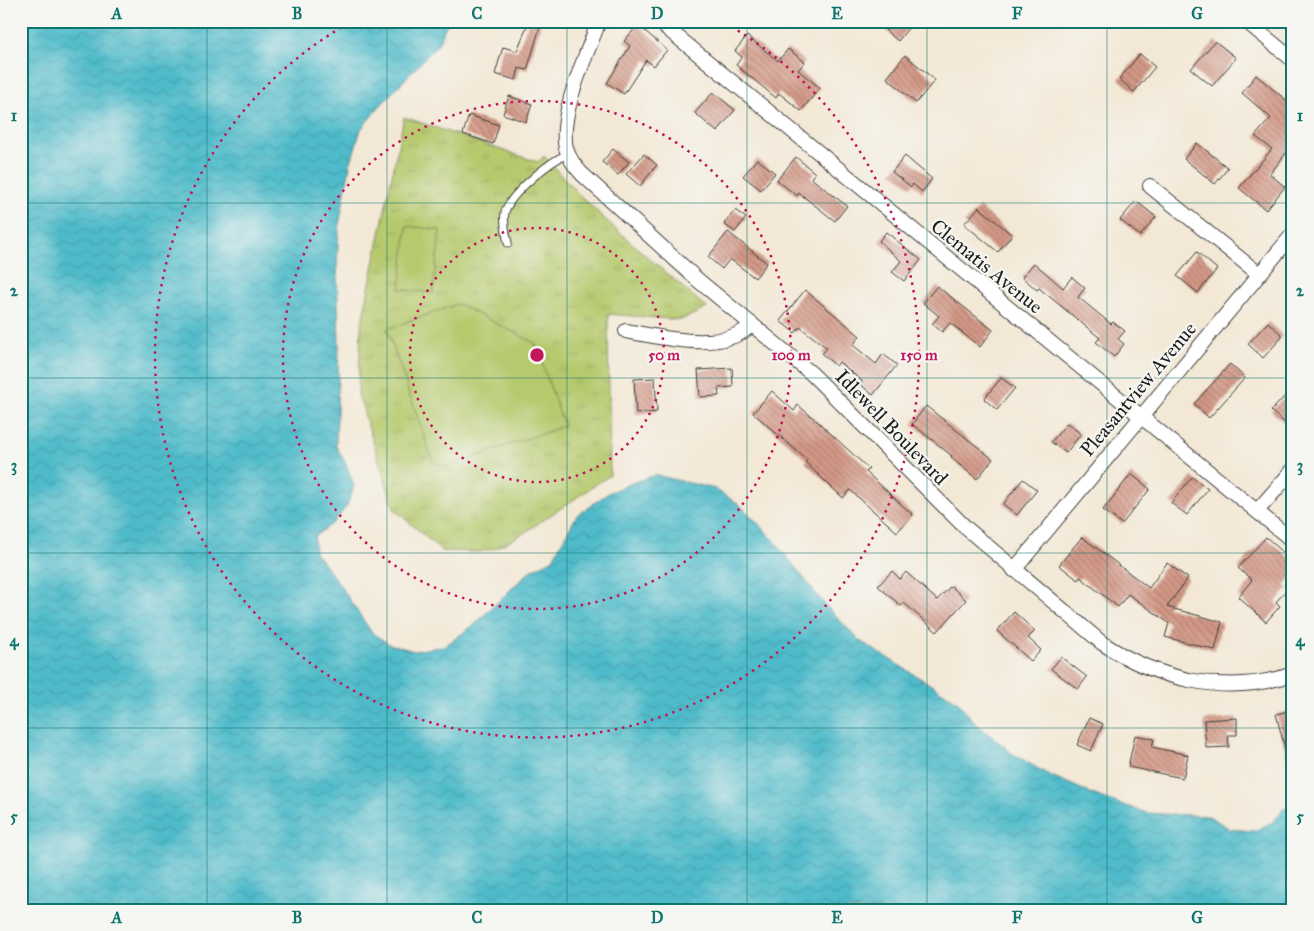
<svg xmlns="http://www.w3.org/2000/svg" width="1314" height="931" font-family="'IM FELL Great Primer',serif">
<style>
.grass{fill:url(#grass-tufts);stroke:#697244}
.garden{fill:#b6c96d;stroke:#697244}
.water{fill:url(#water-waves);stroke:#366c73}
.building{fill:url(#building-back-hatch)}
.lines{fill:none;stroke-linecap:round;stroke-linejoin:round}
.lane-casing{stroke:#3c3b38;stroke-width:9}
.street-casing{stroke:#3c3b38;stroke-width:16}
.lane{stroke:#fff;stroke-width:7}
.street{stroke:#fff;stroke-width:14}
.grid{fill:none;stroke:#0f766e;stroke-width:1;stroke-opacity:0.55}
.ring{fill:none;stroke:#c2185b;stroke-width:2.5;stroke-dasharray:2.5 5}
.labels{text-anchor:middle;stroke-width:4.5;stroke-linejoin:round;paint-order:stroke}
.street-label{font-size:20px;fill:#1c1c1c;stroke:#f6f6f2}
.centre{fill:#c2185b;stroke:#f6f6f2;stroke-width:2.5}
.ring-label{font-size:15px;text-anchor:middle;font-weight:bold;fill:#c2185b;stroke:#f6f6f2;stroke-width:4.5;stroke-linejoin:round;paint-order:stroke}
.neatline{fill:none;stroke:#0f766e;stroke-width:2}
.grid-label{font-size:16px;text-anchor:middle;font-weight:bold;fill:#0f766e}
</style>
<defs>
<pattern id="grass-tufts" width="24" height="20" patternUnits="userSpaceOnUse" patternTransform="scale(1.25)"><rect width="24" height="20" fill="#b6c96d"/><path d="M3 7l-1-3M5 7V3M7 7l1-3M15 17l-1-3M17 17v-4M19 17l1-3" fill="none" stroke="#9cac5e"/></pattern>
<pattern id="water-waves" width="16" height="10" patternUnits="userSpaceOnUse" patternTransform="scale(1.25)"><rect width="16" height="10" fill="#4fbbca"/><path d="M0 5q4-4 8 0t8 0" fill="none" stroke="#44a0ad"/></pattern>
<pattern id="building-back-hatch" width="6" height="6" patternUnits="userSpaceOnUse" patternTransform="scale(1.25)"><rect width="6" height="6" fill="#d49987"/><path d="M-1 5l2 2M0 0l6 6M5-1l2 2" fill="none" stroke="#ab7c6e"/></pattern>
</defs>
<rect width="100%" height="100%" fill="#f6f6f2"/>
<filter id="ink" filterUnits="userSpaceOnUse"><feTurbulence type="fractalNoise" baseFrequency=".02" numOctaves="2"/><feDisplacementMap in="SourceGraphic" scale="10" xChannelSelector="R" yChannelSelector="G"/><feConvolveMatrix kernelMatrix="1 2 1 2 8 2 1 2 1" color-interpolation-filters="sRGB"/></filter>
<filter id="wash" filterUnits="userSpaceOnUse"><feTurbulence type="fractalNoise" baseFrequency=".0096" numOctaves="4" result="noise"/><feDisplacementMap in="SourceGraphic" scale="20" xChannelSelector="R" yChannelSelector="G"/><feGaussianBlur stdDeviation="1.12" result="paint"/><feColorMatrix in="noise" values="0 0 0 0 0 0 0 0 0 0 0 0 0 0 0 0 0 1.4 0 .05"/><feComposite in="paint" operator="in"/></filter>
<g filter="url(#wash)">
<rect width="100%" height="100%" fill="#f3e8d5"/>
<path class="grass" d="M404,117L538,162L544,156C592,213 651,259 707,308L681,320L608,314L610,475L524,533L496,548L479,552L442,551L394,509L358,394L361,327Z"/>
<path class="garden" d="M407,226L440,230L433,293L400,289Z
M458,304L535,343L564,426L445,467L433,462L387,329Z"/>
<path class="water" d="M21,21H448L438,44L378,108L361,129L350,165L339,226L337,264L339,346L336,446L346,464L354,486L347,506L333,523L314,537L315,552L339,584L372,633L389,644L414,651L445,646L474,625L531,570L552,560L577,515L610,492L640,480L656,475L715,489L741,506L771,537L826,606L860,641L957,701L975,723L1012,753L1047,774L1102,798L1147,813L1209,816L1230,829L1254,831L1273,822L1283,809L1293,806V910H21Z"/>
<g id="blocks">
<path class="building" d="M529,21L541,24L527,70L519,68L516,80L495,74L503,47L517,51Z
M892,21H914L898,41L885,30Z
M638,25L667,50L654,66L646,60L624,94L607,83L630,46L624,41Z
M747,36L778,61L788,49L805,62L798,70L820,88L801,111L779,93L776,98L736,65L742,57L735,51Z
M1215,41L1236,58L1212,86L1191,69Z
M1140,54L1155,67L1134,92L1119,79Z
M905,55L935,80L916,103L887,78Z
M1256,75L1293,106V144L1270,174L1285,187L1266,210L1239,188L1272,149L1255,136L1271,118L1242,93Z
M713,92L735,110L717,132L695,113Z
M509,96L532,104L526,122L503,114Z
M469,115L499,125L493,144L463,134Z
M1197,143L1228,168L1215,184L1184,159Z
M613,149L629,162L618,175L602,162Z
M644,154L657,165L640,186L626,174Z
M905,156L932,179L922,192L913,184L911,187L892,172Z
M796,157L815,173L811,178L847,206L835,221L799,193L797,196L777,180Z
M757,159L775,173L761,190L743,176Z
M1136,201L1156,217L1140,236L1120,220Z
M979,207L1012,235L998,252L964,224Z
M735,210L746,218L735,232L724,224Z
M728,232L767,263L755,278L730,259L722,269L708,257Z
M886,232L921,260L904,281L892,272L901,261L879,241Z
M1197,252L1217,269L1198,293L1177,276Z
M1034,263L1063,288L1072,277L1085,288L1078,297L1111,324L1113,322L1125,331L1118,339L1124,344L1114,357L1096,342L1100,338L1039,288L1037,290L1022,277Z
M937,286L993,330L980,347L950,323L942,332L932,324L939,316L923,303Z
M805,290L860,336L853,345L876,364L883,354L897,365L873,395L860,384L862,381L839,362L836,366L822,354L827,348L800,327L795,333L780,321Z
M1268,322L1283,336L1263,358L1248,344Z
M1230,364L1245,378L1209,418L1194,404Z
M732,368L733,387L718,388L719,396L700,397L698,370Z
M655,378L657,412L636,414L634,379Z
M1001,378L1015,388L997,410L984,399Z
M772,391L794,411L798,405L818,422L869,469L866,472L913,515L897,532L850,490L843,498L805,462L807,460L753,413Z
M1285,396L1293,403V430L1271,411Z
M926,406L993,459L977,479L951,458L952,456L912,424Z
M1067,423L1081,434L1066,453L1051,442Z
M1131,474L1150,489L1122,524L1103,510Z
M1192,477L1208,489L1187,515L1171,503Z
M1023,479L1037,490L1017,515L1003,504Z
M1082,537L1149,588L1167,563L1188,578L1167,607L1222,622L1215,650L1165,637L1169,623L1128,594L1118,607L1080,577L1078,580L1059,565Z
M1266,537L1293,561V576L1284,585L1288,588L1276,602L1280,606L1266,622L1238,597L1252,580L1238,568Z
M892,571L900,579L906,572L937,600L951,586L966,600L937,632L904,603L901,606L878,586Z
M1014,612L1035,631L1028,638L1041,650L1031,661L997,631Z
M1061,657L1087,677L1078,689L1051,669Z
M1293,710V760L1288,761L1276,714Z
M1089,718L1103,724L1091,751L1077,745Z
M1237,718V735H1228L1229,747L1206,748L1204,720Z
M1135,735L1154,739L1152,747L1188,755L1183,778L1128,767Z"/>
</g>
</g>
<g filter="url(#ink)">
<use href="#blocks" fill-opacity="0" stroke="#3c3b38" stroke-width="1"/>
<g class="lines">
<g class="lane-casing">
<path id="lane" d="M508,243C506,233 503,222 505,212C510,194 551,160 568,154"/>
</g>
<g class="street-casing">
<path id="street" d="M599,21C587,54 558,115 566,148C569,159 575,166 582,174L699,281L812,374L965,527L1102,643C1158,680 1228,697 1293,674
M658,21L1293,541
M1246,21L1293,60
M1150,186L1259,274
M626,331C660,337 725,354 752,324
M1257,511L1293,470
M1014,570L1293,234"/>
</g>
<use href="#lane" class="lane"/>
<use href="#street" class="street"/>
</g>
</g>
<path class="grid" d="M207,21V910M387,21V910M567,21V910M747,21V910M927,21V910M1107,21V910M21,203H1293M21,378H1293M21,553H1293M21,728H1293"/>
<g class="ring">
<circle cx="537" cy="355" r="127"/>
<circle cx="537" cy="355" r="254"/>
<path d="M725 23A382 382 0 1 1 349 23"/>
</g>
<g class="labels">
<g class="street-label">
<text transform="translate(987 266) rotate(39)" y="7">Clematis Avenue</text>
<text transform="translate(1138 389) rotate(-50)" y="7">Pleasantview Avenue</text>
<text transform="translate(892 427) rotate(46)" y="7">Idlewell Boulevard</text>
</g>
</g>
<circle cx="537" cy="355" r="8" class="centre"/>
<g class="ring-label">
<text x="664" y="360">50 m</text>
<text x="791" y="360">100 m</text>
<text x="919" y="360">150 m</text>
</g>
<rect width="1314" height="931" fill="none" stroke="#f6f6f2" stroke-width="55"/>
<rect x="28" y="28" width="1258" height="876" class="neatline"/>
<g class="grid-label">
<text x="117" y="19">A</text>
<text x="297" y="19">B</text>
<text x="477" y="19">C</text>
<text x="657" y="19">D</text>
<text x="837" y="19">E</text>
<text x="1017" y="19">F</text>
<text x="1197" y="19">G</text>
<text x="14" y="121">1</text>
<text x="1300" y="121">1</text>
<text x="14" y="296">2</text>
<text x="1300" y="296">2</text>
<text x="14" y="471">3</text>
<text x="1300" y="471">3</text>
<text x="14" y="646">4</text>
<text x="1300" y="646">4</text>
<text x="14" y="822">5</text>
<text x="1300" y="822">5</text>
<text x="117" y="923">A</text>
<text x="297" y="923">B</text>
<text x="477" y="923">C</text>
<text x="657" y="923">D</text>
<text x="837" y="923">E</text>
<text x="1017" y="923">F</text>
<text x="1197" y="923">G</text>
</g>
</svg>
